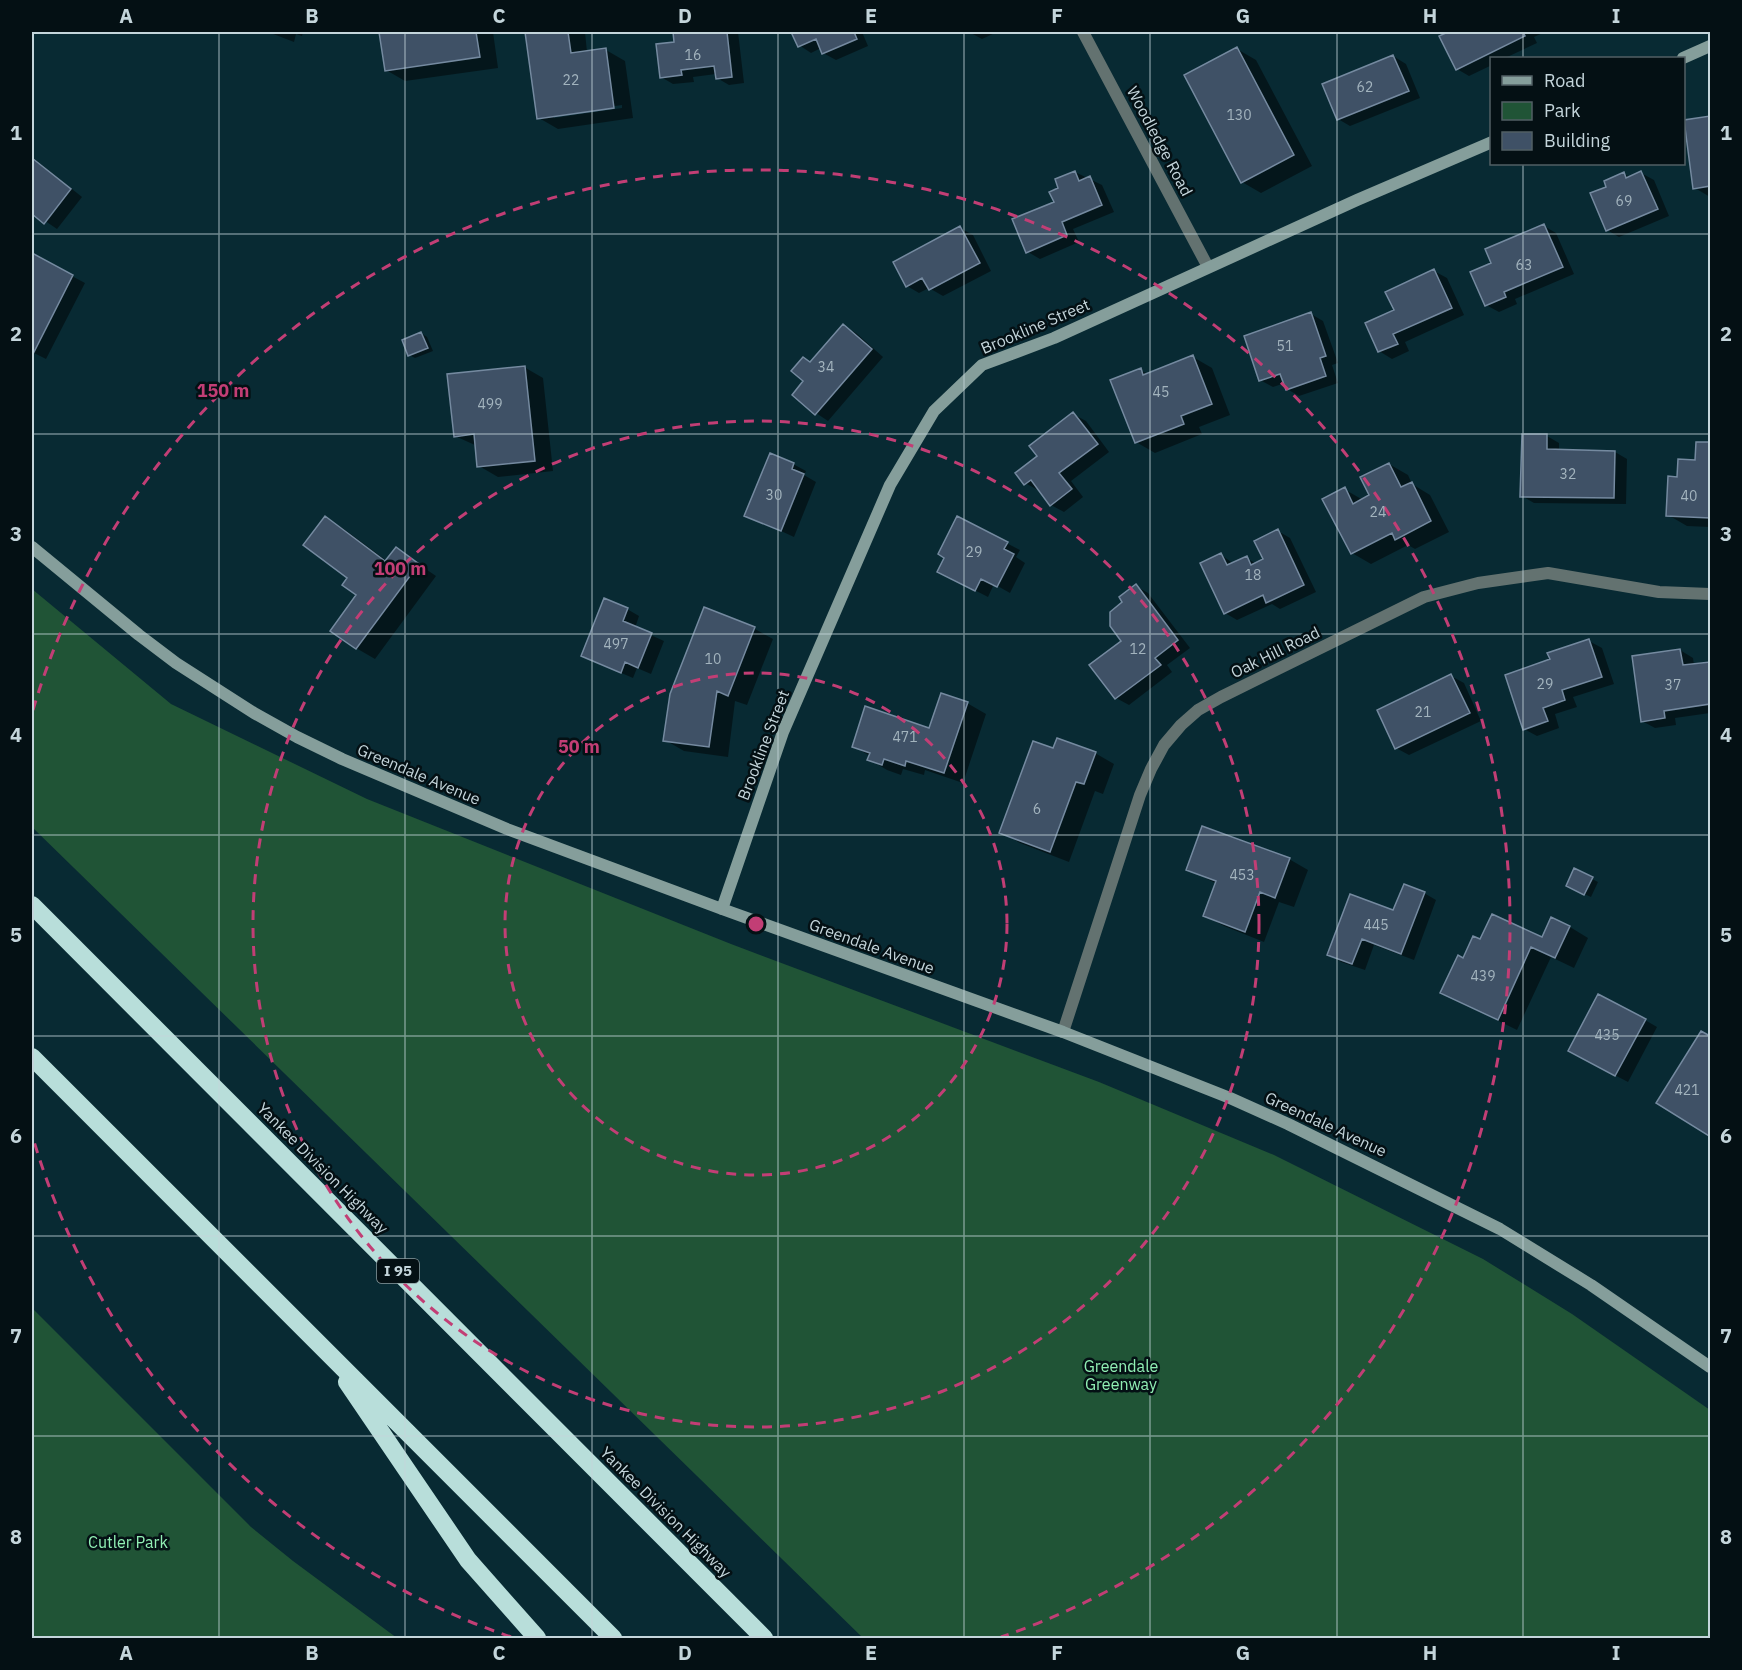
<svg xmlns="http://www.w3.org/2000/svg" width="1742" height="1670" font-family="'IBM Plex Sans',sans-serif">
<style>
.green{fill:#205436}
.shadow{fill:#0007;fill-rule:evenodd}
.building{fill:#3f5166;stroke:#758aa0;stroke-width:1.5}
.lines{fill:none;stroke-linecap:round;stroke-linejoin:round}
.street{stroke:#637270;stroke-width:12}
.secondary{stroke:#859e9b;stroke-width:12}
.highway{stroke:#b8deda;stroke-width:18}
.grid{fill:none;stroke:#c4d5db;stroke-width:1.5;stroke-opacity:0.55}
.ring{fill:none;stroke:#c23e75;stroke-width:3;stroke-dasharray:10 8}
.labels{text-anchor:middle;stroke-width:5;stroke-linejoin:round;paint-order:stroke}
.number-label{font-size:14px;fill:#a3b4be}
.shield{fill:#041014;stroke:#8a9a9f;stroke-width:1.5}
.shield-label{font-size:15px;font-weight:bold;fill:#c4d5db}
.street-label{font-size:16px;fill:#c4d5db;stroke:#041014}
.park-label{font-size:16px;fill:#91efb4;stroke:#041014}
.centre{fill:#c23e75;stroke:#041014;stroke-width:3}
.ring-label{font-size:18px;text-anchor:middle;font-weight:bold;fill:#c23e75;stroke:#041014;stroke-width:5;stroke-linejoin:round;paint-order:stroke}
.neatline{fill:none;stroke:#c4d5db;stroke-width:2}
.grid-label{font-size:20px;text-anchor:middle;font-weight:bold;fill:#c4d5db}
</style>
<rect width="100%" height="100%" fill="#082a33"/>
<path class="green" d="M32,589L171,704L367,799L731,944L1099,1082L1274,1155L1483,1259L1572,1314L1710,1410V1638H863L32,827Z
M32,1308L251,1527L293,1561L397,1638H32Z"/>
<path class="shadow" d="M268,32H303L302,36L296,34L294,42Z
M381,32H493L498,68L405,81L386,70Z
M527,32H585L587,52L606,50L625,61L633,118L558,129L539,118ZM622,105V108L554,118V115Z
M675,32H738L744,83L729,85L717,78L716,74L693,77L694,82L673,84L661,77L676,44Z
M793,32H862L868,46L836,60L823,53L821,48L811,53L799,45Z
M969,32H997L982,39Z
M1452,32H1545L1534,37L1537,43L1505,58H1492V65L1469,76L1457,69L1441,37Z
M1237,49L1256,60L1312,166L1261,193L1242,182Z
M1393,56L1406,64L1420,98L1350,126L1338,119Z
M1710,118V197L1695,188L1685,121Z
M32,157L82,197L57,229L32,212Z
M1075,172L1102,185L1114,212L1073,229L1079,242L1040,259L1028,252Z
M1641,173L1654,180L1669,216L1619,237L1607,230L1608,188L1624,174L1630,177Z
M1544,226L1556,233L1574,274L1515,299L1517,304L1499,312L1486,305L1493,264Z
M960,228L973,235L991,271L943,296L929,288L919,293L907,286Z
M32,255L85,283L46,359L32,352Z
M1434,271L1447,278L1464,315L1405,342L1409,351L1392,359L1379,351L1396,311Z
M1311,314L1323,321L1338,363L1332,365L1338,383L1299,396L1287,389L1285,383L1273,387L1260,380Z
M843,326L856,333L883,357L828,421L816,413L805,381L811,363Z
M421,333L427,337L433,351L415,358L409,355Z
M1193,357L1212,368L1230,415L1199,427L1202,434L1155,453L1136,442L1140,370L1148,374Z
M524,367L543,378L553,471L498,477L479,466L477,446L455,436Z
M1073,414L1086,421L1109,452L1071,481L1083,497L1064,512L1051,505L1040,489L1038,490L1025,483L1039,456Z
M1547,436L1559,443V451L1615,452L1627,459L1626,504L1534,503L1522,496Z
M1697,444H1710V527L1687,526L1668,515L1679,478L1697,461Z
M793,464L806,471L804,475L816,482L794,537L746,515Z
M1389,464L1408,475L1412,484L1430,495L1449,532L1415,549L1408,545L1371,564L1352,553L1344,489L1363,500L1371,496Z
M325,518L344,529L387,561L396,549L436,576L375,659L356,648L358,595Z
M958,518L1020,550L1016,557L1025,563L1010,593L994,584L988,597L951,578L946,557Z
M1278,531L1290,538L1316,592L1280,609L1272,604L1237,620L1225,613L1220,554L1234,564L1246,558L1257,564L1265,560Z
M1136,586L1148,593L1190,648L1167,665L1172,672L1129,705L1116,698L1124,602Z
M627,609L639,616L635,628L664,641L651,674L637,668L633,678L582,656Z
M705,609L755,629L773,639L747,705L735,701L728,757L684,751L665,740Z
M1589,641L1602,648L1614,684L1573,697L1577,707L1555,714L1559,728L1537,736L1524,729L1551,660Z
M1680,650L1693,658L1694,665L1710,663V713L1675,718L1676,725L1655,728L1642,721Z
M1451,676L1464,683L1481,721L1409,755L1396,748Z
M967,703L986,714L963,783L925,770L924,775L903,769L901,775L887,770L869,759L870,756L853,746L930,730Z
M1054,750L1095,753L1114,764L1103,794L1095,791L1069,862L1020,843L1001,832Z
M1289,859L1308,870L1294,907L1279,902L1264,942L1224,926L1205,916L1217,884L1188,869Z
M1575,870L1598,882L1591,897L1573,889Z
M1424,893L1436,900L1414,960L1374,945L1365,970L1341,962L1329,954Z
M1570,927L1588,938L1574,968L1551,957L1517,1030L1442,993L1481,941L1543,939Z
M1645,1020L1657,1027L1628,1082L1582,1058Z
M1702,1033L1710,1038V1135L1658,1102Z"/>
<path class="building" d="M379,32H476L480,57L385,71Z
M525,32H568L571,53L606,48L614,108L537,119Z
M673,32H727L732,77L716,79L714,66L681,70L682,75L660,78L656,44L674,42Z
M791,32H854L857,39L822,54L816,39L798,47Z
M1448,32H1523L1525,36L1456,70L1439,36Z
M1237,47L1294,155L1241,183L1184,75Z
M1393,55L1409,91L1337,120L1322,84Z
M1710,116V186L1693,189L1684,120Z
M32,158L71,189L44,224L32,214Z
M1075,171L1079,181L1090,176L1102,205L1062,222L1067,235L1026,253L1012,219L1054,202L1049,192L1058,188L1055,179Z
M1641,171L1658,209L1606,231L1590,193L1606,187L1604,181L1624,172L1626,178Z
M1544,224L1563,267L1504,292L1506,297L1485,306L1470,272L1491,263L1485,249Z
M960,226L980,263L929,290L922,278L906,287L893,262Z
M32,253L73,275L33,354L32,353Z
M1434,269L1452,308L1393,334L1398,344L1378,352L1365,323L1394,310L1385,292Z
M1311,312L1326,356L1320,358L1326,376L1286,390L1280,374L1259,381L1244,336Z
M843,324L872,349L815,415L792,395L803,381L791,371L803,357L810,362Z
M421,332L428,348L408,356L402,340Z
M1193,355L1212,404L1181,416L1184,424L1135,443L1110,380L1141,368L1143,375Z
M525,366L535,461L477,467L474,434L454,437L447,374Z
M1073,412L1098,444L1059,473L1072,489L1050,506L1031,480L1024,485L1015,473L1037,456L1029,446Z
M1522,434H1547V449L1615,451L1614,498L1520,497Z
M1696,442H1710V518L1666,516L1668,476L1677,477L1678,459L1695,460Z
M770,453L794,463L792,469L804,474L781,531L744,516Z
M1389,463L1401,487L1412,482L1431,521L1395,540L1392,533L1351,554L1322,499L1345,487L1353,504L1369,495L1360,477Z
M325,516L385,561L396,547L419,564L356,649L330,631L356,595L342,585L347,578L303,545Z
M957,516L1008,542L1004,549L1014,554L997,587L981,579L975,591L937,572L944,558L938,554Z
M1278,529L1304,585L1266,603L1263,595L1224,614L1200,563L1221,553L1227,565L1247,556L1251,565L1263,559L1254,541Z
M1136,584L1178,640L1155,658L1161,665L1115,699L1089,665L1121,641L1110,626V612L1122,602L1119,597Z
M604,598L628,608L623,621L652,633L638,668L625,662L621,673L581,656Z
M704,607L755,627L728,696L717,691L709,747L663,741L670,694Z
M1589,639L1602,677L1562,690L1565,700L1543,708L1548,721L1523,730L1505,675L1550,659L1547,653Z
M1680,649L1683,665L1710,662V704L1664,711L1665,718L1641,722L1632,656Z
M1451,674L1470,713L1395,749L1377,710Z
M941,693L968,702L944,773L906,761L905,766L884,759L882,765L867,760L870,753L852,747L865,706L929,728Z
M1057,738L1096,752L1084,784L1076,782L1050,852L999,833L1033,741L1053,748Z
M1202,826L1290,858L1275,898L1260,892L1245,932L1203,916L1216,881L1186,870Z
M1574,868L1593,877L1584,895L1566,886Z
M1404,884L1425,892L1401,954L1362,939L1352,964L1327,955L1350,894L1393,910Z
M1492,914L1542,937L1551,917L1570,926L1555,958L1531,947L1498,1020L1440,993L1458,955L1463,958L1473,936L1480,939Z
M1598,994L1646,1019L1615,1076L1568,1051Z
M1701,1031L1710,1036L1709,1136L1656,1103Z"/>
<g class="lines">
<path class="street" d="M1083,32L1208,267
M1063,1032L1140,795L1151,769L1164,745L1181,725L1198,710L1221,697L1424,597L1478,583L1548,573L1659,592L1710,594"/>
<path class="secondary" d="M1683,58L1710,46
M32,547L139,635L176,663L254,713L297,737L342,759L507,829L722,909L1063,1032L1230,1098L1288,1124L1500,1229L1591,1285L1710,1367
M722,909L783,732L890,485L934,411L982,365L1054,338L1357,200L1492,142"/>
<path class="highway" d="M32,905L764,1638
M32,1057L613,1638
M347,1382L468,1560L537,1638"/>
</g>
<path class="grid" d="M219,32V1638M405,32V1638M592,32V1638M778,32V1638M964,32V1638M1150,32V1638M1337,32V1638M1523,32V58M1523,164V1638M32,234H1710M32,434H1710M32,634H1710M32,835H1710M32,1036H1710M32,1236H1710M32,1436H1710"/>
<g class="ring">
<circle cx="756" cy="924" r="251"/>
<circle cx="756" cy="924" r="503"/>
<path d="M511 1637A754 754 0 0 1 33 1138M33 710A754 754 0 1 1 1001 1637"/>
</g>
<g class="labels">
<g class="number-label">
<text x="693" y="60">16</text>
<text x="571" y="85">22</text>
<text x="1365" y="92">62</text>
<text x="1239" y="120">130</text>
<text x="1624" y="206">69</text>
<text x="1524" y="270">63</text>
<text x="1285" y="351">51</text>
<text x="826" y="372">34</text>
<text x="1161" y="397">45</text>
<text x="490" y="409">499</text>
<text x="1568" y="479">32</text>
<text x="774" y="500">30</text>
<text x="1689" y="501">40</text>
<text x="1378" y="517">24</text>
<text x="974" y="557">29</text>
<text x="1253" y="580">18</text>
<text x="616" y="649">497</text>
<text x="1138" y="654">12</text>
<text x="713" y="664">10</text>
<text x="1545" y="689">29</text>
<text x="1673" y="690">37</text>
<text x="1423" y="717">21</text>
<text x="905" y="742">471</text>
<text x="1037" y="814">6</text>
<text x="1242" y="880">453</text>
<text x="1376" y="930">445</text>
<text x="1483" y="981">439</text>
<text x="1607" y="1040">435</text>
<text x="1687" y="1095">421</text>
</g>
<rect class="shield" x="377" y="1259" width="42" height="24" rx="4.5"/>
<g class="shield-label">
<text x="398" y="1276">I 95</text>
</g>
<g class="street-label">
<text transform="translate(1160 141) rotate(62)" y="6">Woodledge Road</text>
<text transform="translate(1035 326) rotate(-23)" y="6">Brookline Street</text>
<text transform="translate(1275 652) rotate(-26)" y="6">Oak Hill Road</text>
<text transform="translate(763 745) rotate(-69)" y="6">Brookline Street</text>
<text transform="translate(419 774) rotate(23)" y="6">Greendale Avenue</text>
<text transform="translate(872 946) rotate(20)" y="6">Greendale Avenue</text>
<text transform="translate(1326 1124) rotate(25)" y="6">Greendale Avenue</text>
<text transform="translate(323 1168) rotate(45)" y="6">Yankee Division Highway</text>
<text transform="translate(666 1512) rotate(45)" y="6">Yankee Division Highway</text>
</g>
<g class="park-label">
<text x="1121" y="1372">Greendale<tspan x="1121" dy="18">Greenway</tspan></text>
<text x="128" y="1548">Cutler Park</text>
</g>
</g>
<circle cx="756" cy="924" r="9" class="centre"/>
<g class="ring-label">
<text x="223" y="397">150 m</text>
<text x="400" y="575">100 m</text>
<text x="579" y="753">50 m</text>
</g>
<rect width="1742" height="1670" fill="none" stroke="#041014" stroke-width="66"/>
<rect x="1490" y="57" width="195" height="108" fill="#041014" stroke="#515f64" stroke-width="1.5"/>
<rect x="1502" y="76" width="30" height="9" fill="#859e9b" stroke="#515f64" stroke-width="1.5"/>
<text x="1544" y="87" font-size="18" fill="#c4d5db">Road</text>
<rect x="1502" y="102" width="30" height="18" fill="#205436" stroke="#515f64" stroke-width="1.5"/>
<text x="1544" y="117" font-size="18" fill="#c4d5db">Park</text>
<rect x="1502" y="132" width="30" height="18" fill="#3f5166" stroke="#515f64" stroke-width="1.5"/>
<text x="1544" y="147" font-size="18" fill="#c4d5db">Building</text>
<rect x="33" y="33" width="1676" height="1604" class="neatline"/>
<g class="grid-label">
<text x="126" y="23">A</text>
<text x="312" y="23">B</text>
<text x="499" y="23">C</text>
<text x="685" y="23">D</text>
<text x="871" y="23">E</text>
<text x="1057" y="23">F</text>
<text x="1243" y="23">G</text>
<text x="1430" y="23">H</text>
<text x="1616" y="23">I</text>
<text x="16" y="140">1</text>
<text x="1726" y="140">1</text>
<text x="16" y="341">2</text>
<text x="1726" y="341">2</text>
<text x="16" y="541">3</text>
<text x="1726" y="541">3</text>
<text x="16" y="742">4</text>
<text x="1726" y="742">4</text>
<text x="16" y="942">5</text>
<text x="1726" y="942">5</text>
<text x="16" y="1143">6</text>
<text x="1726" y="1143">6</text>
<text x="16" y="1343">7</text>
<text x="1726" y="1343">7</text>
<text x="16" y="1544">8</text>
<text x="1726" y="1544">8</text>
<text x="126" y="1660">A</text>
<text x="312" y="1660">B</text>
<text x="499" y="1660">C</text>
<text x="685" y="1660">D</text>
<text x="871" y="1660">E</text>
<text x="1057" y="1660">F</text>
<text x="1243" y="1660">G</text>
<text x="1430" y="1660">H</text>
<text x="1616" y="1660">I</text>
</g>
</svg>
